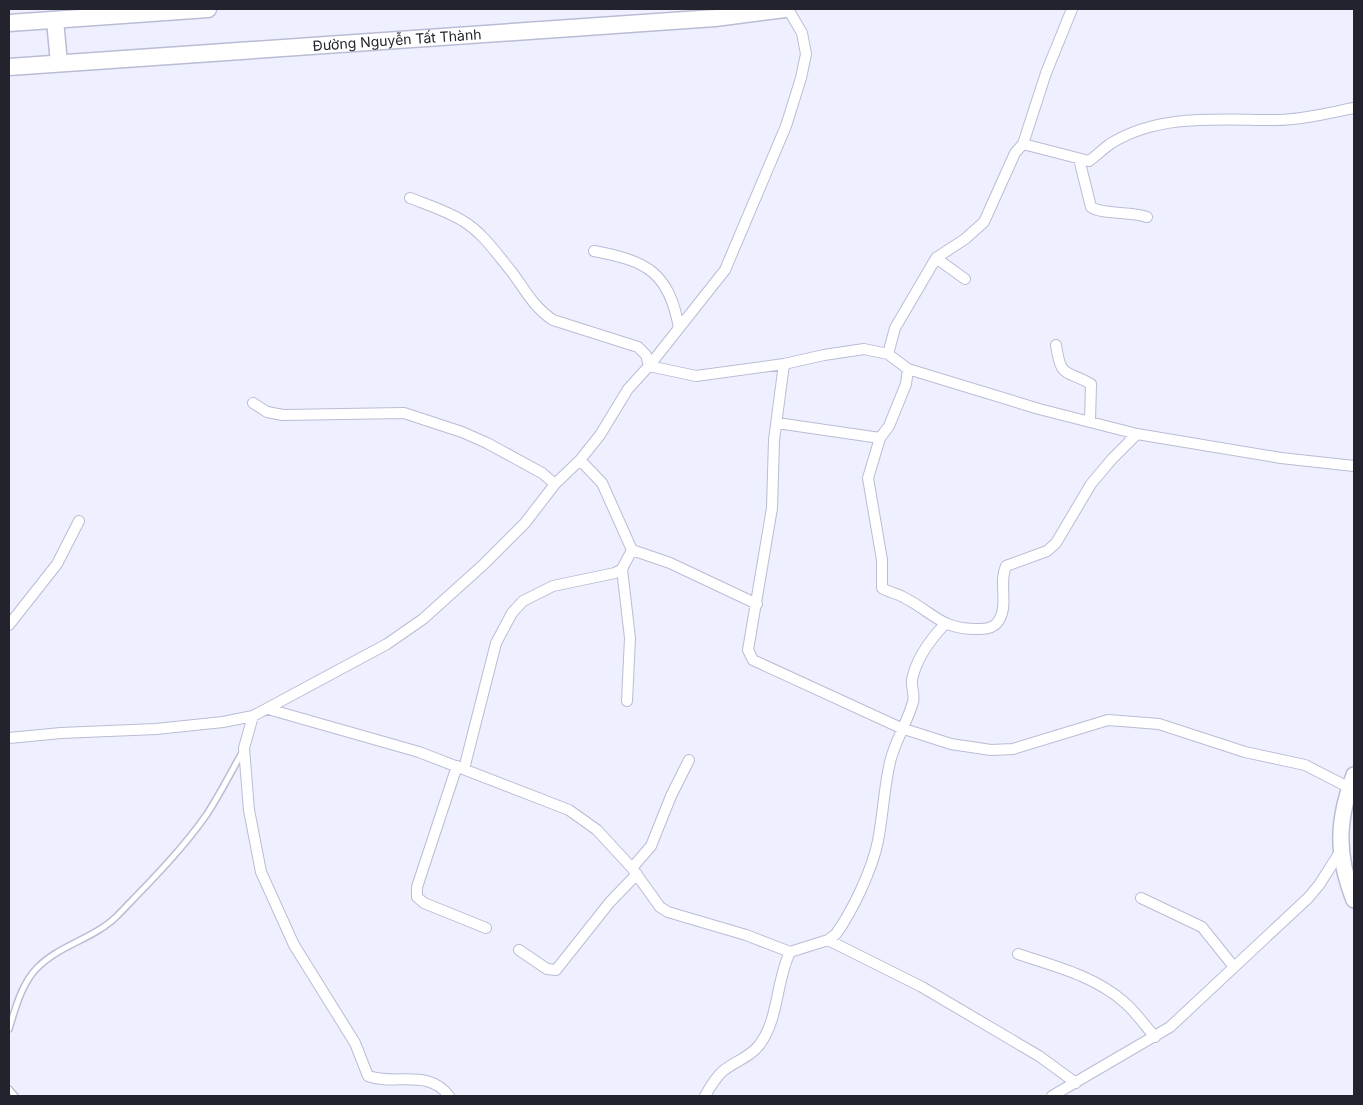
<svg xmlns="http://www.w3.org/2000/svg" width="1363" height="1105" font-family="Inter,sans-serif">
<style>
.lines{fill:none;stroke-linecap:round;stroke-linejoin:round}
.lane-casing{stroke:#babcd5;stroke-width:8}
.street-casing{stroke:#babcd5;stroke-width:12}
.secondary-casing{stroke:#babcd5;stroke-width:18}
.primary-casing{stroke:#babcd5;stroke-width:19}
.lane{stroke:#fff;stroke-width:5}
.street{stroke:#fff;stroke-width:10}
.secondary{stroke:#fff;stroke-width:15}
.primary{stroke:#fff;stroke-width:16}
.labels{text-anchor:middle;stroke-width:4;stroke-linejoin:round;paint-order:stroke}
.street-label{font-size:14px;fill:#23232d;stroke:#eef0ff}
</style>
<rect width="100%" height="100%" fill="#eef0ff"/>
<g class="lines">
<g class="lane-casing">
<path id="lane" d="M9,1029C15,1009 22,983 37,968C59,945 94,939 117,916C147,885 183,849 207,814C220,794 231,772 243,751
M9,1089L15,1096"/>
</g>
<g class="street-casing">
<path id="street" d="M1023,144L1089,161C1096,156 1103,149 1110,144C1159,113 1220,120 1275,120C1301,120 1328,113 1354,108
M1079,159L1091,207C1103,215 1130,211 1147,217
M410,198C428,205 447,211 463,221C482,232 497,254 511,271C525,289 533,307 553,320L638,347L646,355L649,366L696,376L784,364L824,355L864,349L888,354L908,369L1039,409L1137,434L1281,458L1354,466
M594,251C647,261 669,272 679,328
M936,258L965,279
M1056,345C1061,379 1065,369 1091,384L1090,421
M888,354L895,328L936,258L965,239L984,222L1015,153L1023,144L1046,73L1072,9
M784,364L774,440L772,508L748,650L753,660L901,728L951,744L991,750L1013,749L1108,720L1159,724L1245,752L1305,765L1350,788
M908,369L906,384L889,426L880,438L868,478L882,560V588C888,592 896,593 903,597C935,613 940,630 980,629C986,629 993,628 997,623C1010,607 998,583 1006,566L1047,551L1056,543L1091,484L1112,459L1137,434
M253,403L267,412L283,415L404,413L462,432L487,443L542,473L555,484
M777,423L880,438
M580,460L602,483L632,550L670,563L757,604
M622,569L630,638L627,701
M9,625L57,564L79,521
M268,709L419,752L569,810L597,830L632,868L660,907L668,912L746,935L790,952L828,940L836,934C853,910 872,870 878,841C883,815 884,788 890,762C895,741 907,723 913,702C915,694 911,687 912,680C916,659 930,640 944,625
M253,716L244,748L249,810L261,872L294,945L355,1043L368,1076C395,1086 428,1068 449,1096
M9,738L61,733L156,729L223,722L253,716L387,644L423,619L483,565L525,523L555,484L580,460L600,435L628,389L649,366L725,270L786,126L801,78L806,54L802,33L788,9
M457,766L417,887V897L424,903L486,928
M464,769L496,643L512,613L523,601L553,586L615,573L622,569L632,550
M632,868L651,846L671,796L689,760
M1141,898L1202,927L1234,967
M828,940L922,987L1039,1056L1076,1083
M519,950L547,969L556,970L610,902L637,874
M1018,954C1054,966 1095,976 1124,1002C1136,1012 1145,1026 1155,1037
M705,1096C710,1087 715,1078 723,1071C735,1061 751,1057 760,1044C779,1018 776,981 790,952
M1052,1096L1170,1027L1308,898L1319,885L1340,852"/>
</g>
<g class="secondary-casing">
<path id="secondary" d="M1354,775C1337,821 1336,854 1354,900"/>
</g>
<g class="primary-casing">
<g id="primary">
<path d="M55,20L59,63"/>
<path d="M9,23L208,9"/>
<path id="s1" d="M9,67L715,18L785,9"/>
</g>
</g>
<use href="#lane" class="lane"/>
<use href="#street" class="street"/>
<use href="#secondary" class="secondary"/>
<use href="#primary" class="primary"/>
</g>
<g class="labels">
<g class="street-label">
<text dy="5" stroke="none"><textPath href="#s1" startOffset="389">Đường Nguyễn Tất Thành</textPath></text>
</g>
</g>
<rect width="1363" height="1105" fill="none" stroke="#23232d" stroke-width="20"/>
</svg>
